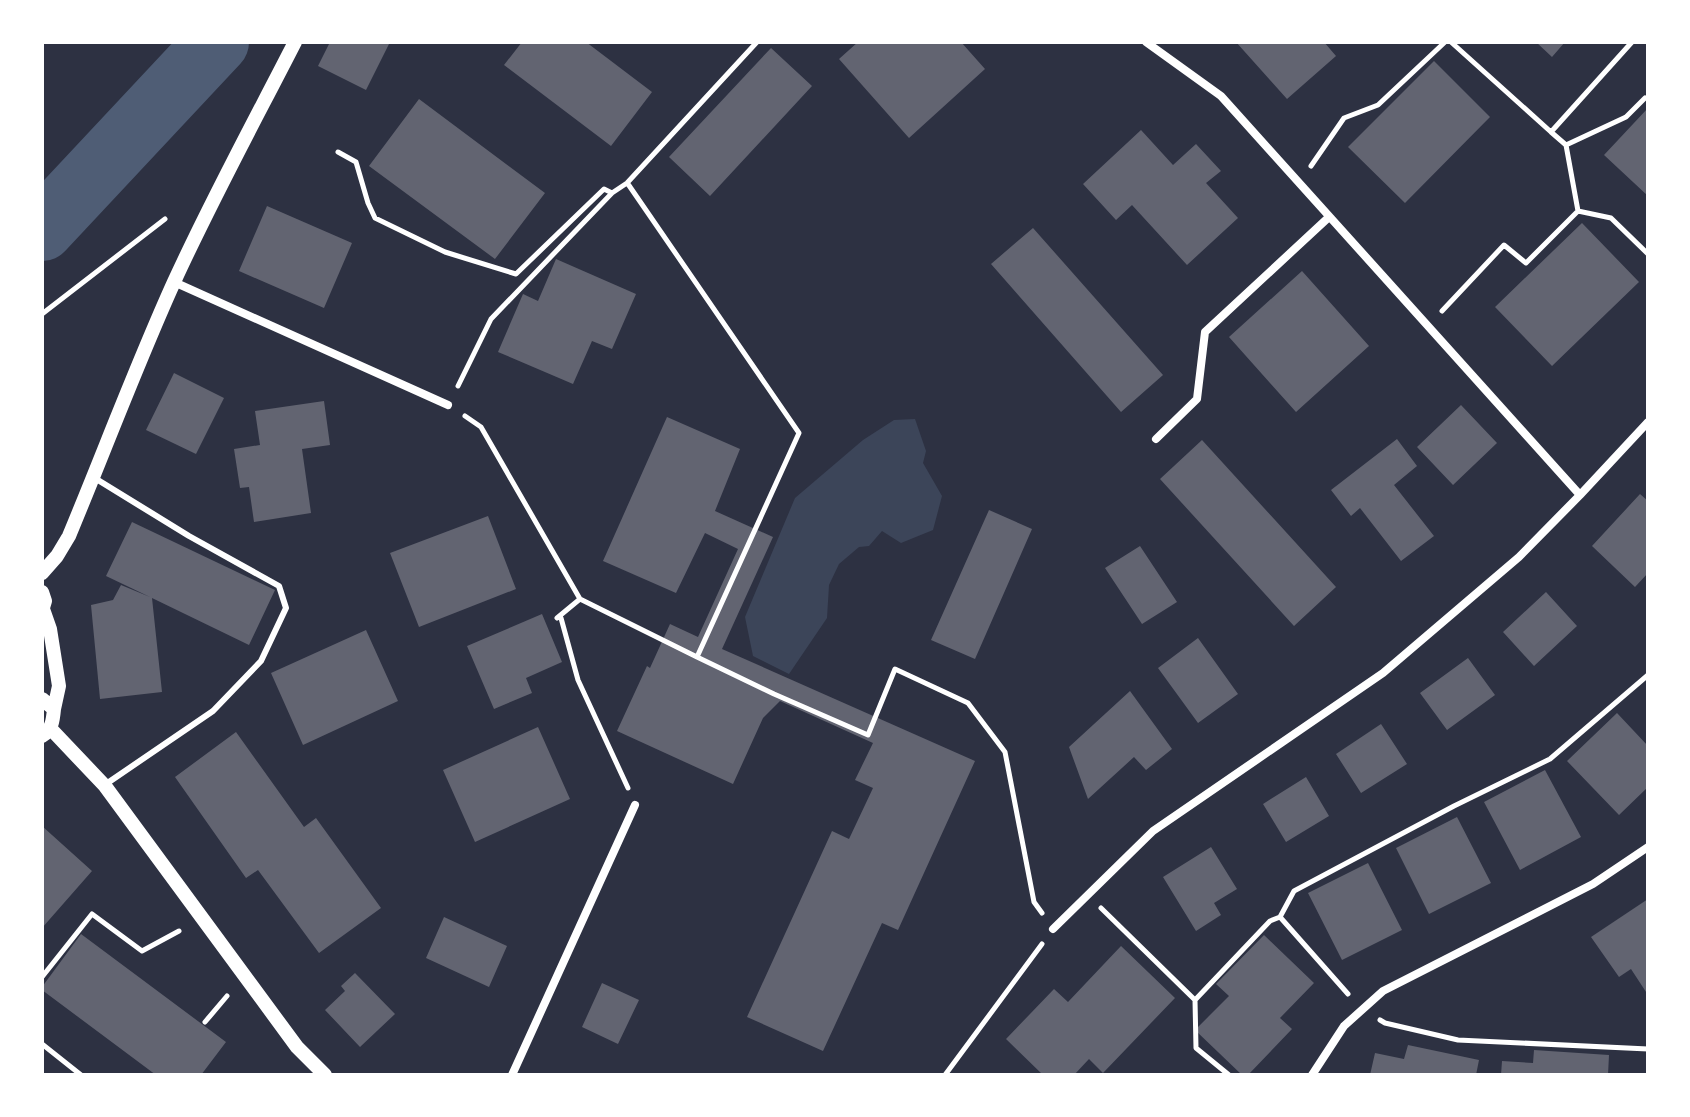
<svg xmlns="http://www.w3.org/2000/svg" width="1690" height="1117" font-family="Figtree,sans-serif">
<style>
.green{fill:#3c4559}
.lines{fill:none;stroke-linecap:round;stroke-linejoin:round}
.river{stroke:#4f5d75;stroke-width:64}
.building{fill:#626471}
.path{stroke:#fff;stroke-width:5}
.service{stroke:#fff;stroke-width:6}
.minor{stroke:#fff;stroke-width:8}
.tertiary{stroke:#fff;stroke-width:14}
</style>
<rect width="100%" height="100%" fill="#2d3142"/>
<path class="green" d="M915,419L926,451L923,463L942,496L933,530L901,543L882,531L869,546L859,547L839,564L829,585L827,618L789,674L753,656L745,617L795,498L863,440L894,420Z"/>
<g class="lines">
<path class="river" d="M42,229L217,42"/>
</g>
<path class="building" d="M330,42H390L366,90L318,66Z
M522,42H586L652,92L611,146L504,65Z
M858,42H961L985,69L909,138L839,59Z
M1236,42H1324L1336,56L1287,99Z
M1536,42H1565L1552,57Z
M771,48L812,86L710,196L669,157Z
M1434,61L1490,117L1405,203L1348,147Z
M419,99L545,193L495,259L369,166Z
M1648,108V196L1604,155Z
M1141,130L1173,165L1196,144L1221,171L1206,183L1238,218L1187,265L1132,205L1116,220L1083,184Z
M267,206L352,243L324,308L239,271Z
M1582,223L1639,282L1552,366L1495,307Z
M1033,228L1163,375L1121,412L991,264Z
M556,259L636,294L612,349L592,341L573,384L498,352L523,294L538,301Z
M1302,271L1369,346L1296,412L1229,337Z
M174,373L224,398L196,454L146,430Z
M324,401L330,445L302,449L311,513L254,522L249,487L240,488L234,449L260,445L255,411Z
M1461,405L1497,443L1453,485L1417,447Z
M667,417L740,449L715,511L773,537L722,649L975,761L898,930L882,923L823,1051L747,1017L832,831L849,839L873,788L855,780L873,743L780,701L763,718L733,784L617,731L647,666L650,668L670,624L698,637L738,549L705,533L676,593L603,561Z
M1397,439L1417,466L1394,485L1434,536L1401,561L1360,508L1351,516L1331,490Z
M1202,440L1336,587L1294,626L1160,479Z
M1640,494L1648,501V573L1635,587L1592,546Z
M989,510L1032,529L975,659L931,640Z
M488,516L516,589L419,627L390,553Z
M132,522L275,590L249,645L152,598L162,692L100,699L91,605L113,600L121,585L150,597L106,576Z
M1140,546L1177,602L1142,624L1105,568Z
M1546,592L1577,626L1534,666L1503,632Z
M542,614L562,662L526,678L532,693L494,709L467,646Z
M366,630L398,701L303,745L271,673Z
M1198,638L1238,694L1198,723L1158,668Z
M1468,658L1495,695L1447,730L1420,693Z
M1130,691L1172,749L1146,770L1134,757L1088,799L1069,747Z
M1617,713L1648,746V787L1619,815L1567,761Z
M1381,724L1407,764L1361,793L1336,754Z
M538,727L570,799L475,842L443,770Z
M236,732L304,827L316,818L381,908L319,953L258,870L246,878L175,777Z
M1545,770L1581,837L1520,870L1484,802Z
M1306,777L1329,816L1286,842L1263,804Z
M1457,817L1491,883L1429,914L1396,848Z
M42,826L92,871L42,928Z
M1211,847L1237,889L1214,903L1221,915L1196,931L1163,877Z
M1368,863L1402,930L1342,960L1308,893Z
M1648,899V995L1631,969L1619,977L1591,937Z
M444,917L507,946L489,987L426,958Z
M81,934L226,1042L201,1075H156L42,990V987Z
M1264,935L1314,983L1280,1018L1292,1029L1248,1075H1242L1195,1030L1229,996L1216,984Z
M1121,946L1175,998L1103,1073L1089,1059L1074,1075H1043L1006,1039L1054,989L1068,1002Z
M355,973L395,1014L360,1047L325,1010L345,991L341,986Z
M602,983L639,1000L618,1044L582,1027Z
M1408,1045L1479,1060L1476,1075H1370L1375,1053L1404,1059Z
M1534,1050L1609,1055L1608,1075H1501L1502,1061L1533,1063Z"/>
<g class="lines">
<path class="path" d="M1451,42L1551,132L1632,42
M1566,145L1626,117L1645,98
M338,152L356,162L368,203L375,218L445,252L516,274L604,189L612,193
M1311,166L1344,118L1378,105L1445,42
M1578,211L1611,218L1648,254
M1442,311L1504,245L1526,263L1578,211L1566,145L1551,132
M42,314L165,219
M458,386L491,319L612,193L627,183L757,42
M465,416L481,427L580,599L557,618
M580,599L697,657L799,433L628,184
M561,618L578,680L628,788
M697,657L774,694L868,735L895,669L968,703L1005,752L1034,902L1042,913
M1101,908L1195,1000L1270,921L1280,917L1348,994
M1280,917L1294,891L1454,806L1550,759L1648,675
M42,977L92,914L142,951L179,931
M1195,1000L1196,1048L1229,1075
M1380,1020L1385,1023L1458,1040L1648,1049
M205,1022L227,996
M42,1044L81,1075
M945,1075L1042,944"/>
<path class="service" d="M93,477L189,536L279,586L286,608L261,661L213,711L106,784"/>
<path class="minor" d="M1146,42L1221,96L1580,495
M174,282L448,405
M1156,439L1197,399L1205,332L1329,217
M1053,929L1153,831L1383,673L1519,557L1580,495L1648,422
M512,1075L635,805
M1312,1075L1344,1026L1383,991L1593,884L1648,847"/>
<path class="tertiary" d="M42,573L57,556L69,536C104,452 136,366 174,282C211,201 254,122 295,42
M42,592L45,601L42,611
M43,609L50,629L59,686L54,709
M42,699L54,709C53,720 52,730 42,736
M50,728L105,786L297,1047L325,1075"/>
</g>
<rect width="1690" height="1117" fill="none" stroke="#ffffff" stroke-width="88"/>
</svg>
